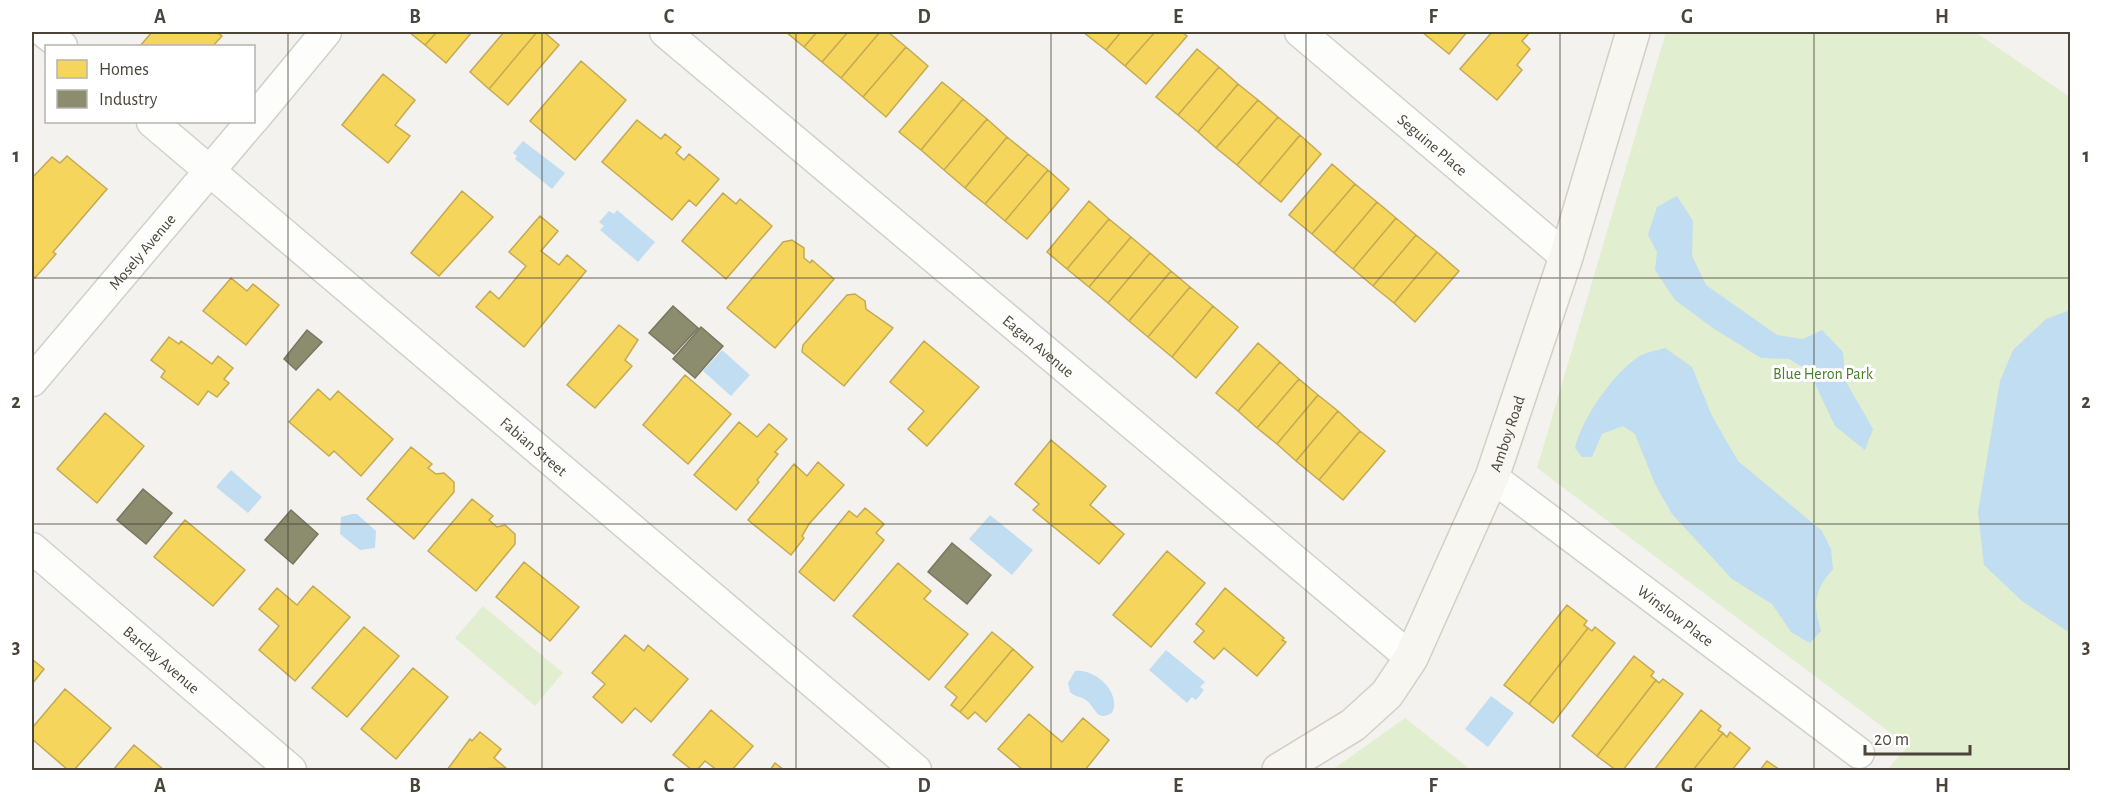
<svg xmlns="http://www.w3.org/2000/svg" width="2102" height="802" font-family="'Alegreya Sans',sans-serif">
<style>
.green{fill:#e1eecf}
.water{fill:#c0ddf1}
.homes{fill:#f6d55c;stroke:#c3aa52;stroke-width:1.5}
.industry{fill:#8c8c6e;stroke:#78765e;stroke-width:1.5}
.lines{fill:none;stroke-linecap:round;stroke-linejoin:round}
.street-casing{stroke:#d2d0cb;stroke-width:33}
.secondary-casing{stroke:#d3cfc5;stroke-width:36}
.street{stroke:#fdfdfc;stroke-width:30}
.secondary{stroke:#f7f6f1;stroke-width:33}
.grid{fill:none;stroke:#4b4439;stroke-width:1.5;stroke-opacity:0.55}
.labels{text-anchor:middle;stroke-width:6;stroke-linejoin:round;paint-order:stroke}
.street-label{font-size:16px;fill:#4b4439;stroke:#fff}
.park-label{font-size:16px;fill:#4a7f2a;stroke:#fff}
.neatline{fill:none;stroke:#4b4439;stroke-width:2}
.grid-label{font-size:20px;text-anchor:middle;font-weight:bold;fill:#4b4439}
</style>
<rect width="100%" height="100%" fill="#f4f2ee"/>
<path class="green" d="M1666,32H1975L2070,97V770H1887L1908,746L1537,468Z
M483,606L563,673L535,706L455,638Z
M1405,718L1471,770H1332Z"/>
<path class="water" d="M523,141L565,173L552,189L515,159L517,156L513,153Z
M1677,196L1693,221L1692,256L1706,285L1777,335L1803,339L1822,330L1843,352L1845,380L1873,429L1865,450L1835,426L1809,371L1789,359L1761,358L1713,328L1675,300L1655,270L1657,252L1648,235L1657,207Z
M617,210L655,242L638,262L600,230L604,226L599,222L609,211L614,214Z
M2070,310V633L2022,601L1984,565L1978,512L2000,381L2013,350L2046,319Z
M1665,348L1692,367L1712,416L1738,461L1822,531L1831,549L1833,569C1813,593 1813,602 1821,631L1810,643L1791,632L1772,604L1732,579L1672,514L1655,484L1635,434L1623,426L1602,434L1592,457H1582L1575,448C1582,418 1613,374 1638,357C1645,352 1657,351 1665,348Z
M722,350L750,375L731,396L703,371Z
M231,470L262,497L248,513L216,487Z
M352,514H357L376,531L375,548L360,550L340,534L341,517Z
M990,515L1033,550L1012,575L969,539Z
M1166,650L1205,682L1200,687L1204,690L1196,700L1192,697L1187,703L1149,670Z
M1075,671C1096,668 1122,694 1112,713C1095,723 1096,705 1084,699C1079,696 1075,697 1070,692L1068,683Z
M1491,696L1514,713L1488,747L1465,729Z"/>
<path class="homes" d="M152,32H216L222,36L213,46H140Z
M409,32H437L425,45Z
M437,32H472L446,63L425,45Z
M504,32H537L489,89L470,72Z
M537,32H544L559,45L508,105L489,89Z
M786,32H817L804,47Z
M817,32H848L822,62L804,47Z
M848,32H880L841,78L822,62Z
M880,32H888L906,47L863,97L841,78Z
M1083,32H1121L1106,50Z
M1121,32H1155L1125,66L1106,50Z
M1155,32H1182L1187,36L1146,84L1125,66Z
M1422,32H1467L1449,54Z
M1492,32H1530L1522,41L1530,49L1517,65L1522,70L1497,100L1460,69Z
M906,47L928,66L886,117L863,97Z
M1197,49L1219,67L1178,115L1156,97Z
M581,61L626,100L575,160L530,121Z
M1219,67L1238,84L1198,132L1178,115Z
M383,74L415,100L395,125L410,136L388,163L342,125Z
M942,82L963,99L921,150L899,132Z
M1238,84L1258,100L1216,148L1198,132Z
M963,99L987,119L944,170L921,150Z
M1258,100L1278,117L1237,165L1216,148Z
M1278,117L1300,135L1259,184L1237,165Z
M987,119L1007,137L965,188L944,170Z
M637,120L661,139L665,134L681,147L676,153L684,160L689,154L719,179L696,206L689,200L672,220L602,162Z
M1300,135L1321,154L1281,202L1259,184Z
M1007,137L1028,154L985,204L965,188Z
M1028,154L1048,170L1005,221L985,204Z
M67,156L107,189L53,252L56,254L35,278L32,275V178L52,157L60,163Z
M1332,164L1355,184L1312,234L1289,215Z
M1048,170L1069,189L1027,239L1005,221Z
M1355,184L1377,202L1334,253L1312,234Z
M462,191L493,217L439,276L411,253Z
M723,193L736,204L740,199L772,226L726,279L682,241Z
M1089,201L1109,219L1067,269L1047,252Z
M1377,202L1396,218L1353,269L1334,253Z
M540,216L558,231L541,251L559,265L567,255L586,271L524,347L476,307L490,291L499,299L526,266L509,252Z
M1396,218L1416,235L1373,286L1353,269Z
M1109,219L1131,237L1089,287L1067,269Z
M1416,235L1437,252L1394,303L1373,286Z
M1131,237L1150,253L1108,303L1089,287Z
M792,240L804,248V258L810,263L812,260L834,279L775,348L727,308L783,242Z
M1437,252L1459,271L1415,322L1394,303Z
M1150,253L1171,271L1129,321L1108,303Z
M1171,271L1190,287L1148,337L1129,321Z
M231,278L247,291L253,284L279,305L246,345L203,311Z
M1190,287L1213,306L1172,357L1148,337Z
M855,294L865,301L866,309L893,328L844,386L802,352L803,345L847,295Z
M1213,306L1238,327L1196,378L1172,357Z
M619,325L638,340L625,360L632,366L595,408L567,385Z
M169,337L179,344L181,341L212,364L218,356L233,368L224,379L229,383L217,397L208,391L198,405L161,377L165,371L151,360Z
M924,341L979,387L927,446L908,429L924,411L890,382Z
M1258,343L1280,362L1238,411L1216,393Z
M1280,362L1299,379L1257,428L1238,411Z
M685,375L731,414L688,464L643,425Z
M1299,379L1318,395L1277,444L1257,428Z
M318,389L330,400L338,391L393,439L361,476L334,451L329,456L289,422Z
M1318,395L1338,411L1296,461L1277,444Z
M1338,411L1360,431L1319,480L1296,461Z
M105,413L144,446L97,503L57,469Z
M739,422L757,437L769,424L787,439L775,452L778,454L757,480L759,482L736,510L694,475Z
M1360,431L1385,451L1343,500L1319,480Z
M1051,440L1106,486L1090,505L1124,534L1099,564L1033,510L1039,504L1015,484Z
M411,447L432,464L428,468L436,474L444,473L454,482V492L414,539L367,499Z
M818,462L844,485L809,524L802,536L804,538L791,555L748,520L794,464L807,476Z
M472,499L493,516L489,520L497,527L505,525L515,534V544L476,591L428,551Z
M865,508L884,524L876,533L884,540L834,601L799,572L849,511L857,517Z
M185,520L245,570L213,606L154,557Z
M1167,551L1205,583L1151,647L1113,615Z
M524,562L579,607L550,641L496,597Z
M898,563L931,591L924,599L968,634L929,680L853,616Z
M313,586L350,617L295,681L259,650L279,626L259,609L277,588L297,605Z
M1225,588L1284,638L1282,640L1286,642L1257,676L1224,648L1214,659L1194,642L1204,631L1196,624Z
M1567,605L1587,621L1584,625L1588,628L1529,704L1504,685Z
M364,627L399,656L347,717L312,688Z
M1595,627L1615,643L1553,723L1529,704L1588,628L1592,631Z
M992,632L1013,649L960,712L951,705L957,697L945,687Z
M625,635L644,651L648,645L688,679L651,722L635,708L622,723L593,697L605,684L592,673Z
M1013,649L1033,667L986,722L975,712L968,719L960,712Z
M1634,656L1654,672L1651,676L1656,680L1597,756L1572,736Z
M32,659L44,669L32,684Z
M413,668L448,697L396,759L361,729Z
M1663,679L1683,694L1623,770H1616L1597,756L1656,680L1659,683Z
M65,689L111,728L74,770H68L32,739V728Z
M711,710L753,746L732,770H717L705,761L697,770H692L673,755Z
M1701,710L1721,726L1718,730L1723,733L1693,770H1654Z
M1029,714L1062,742L1083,718L1109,740L1085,770H1023L998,749Z
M480,732L501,749L494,758L506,768L447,770L470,739L472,741Z
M1730,732L1750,748L1732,770H1693L1723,733L1727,737Z
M134,745L164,770H113Z
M1767,761L1780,770H1760Z
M775,763L784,770H770Z"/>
<path class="industry" d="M673,306L698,328L674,354L649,333Z
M701,327L723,346L695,378L673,359Z
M307,330L322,342L296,370L284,359Z
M143,489L172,513L146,544L117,520Z
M291,510L318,534L293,564L265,540Z
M952,543L991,575L967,604L928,572Z"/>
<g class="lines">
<g class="street-casing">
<g id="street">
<path d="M44,32L62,46"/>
<path id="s1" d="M665,32L1411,658"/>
<path id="s2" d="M1300,32L1566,257"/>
<path d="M254,119L326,32"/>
<path id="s3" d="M152,122L916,770"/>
<path id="s4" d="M32,381L251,122"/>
<path id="s5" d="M1492,477L1859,753"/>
<path id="s6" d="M32,548L291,770"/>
</g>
</g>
<g class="secondary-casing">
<g id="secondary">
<path id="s7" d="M1279,770L1353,725L1387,694L1411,658L1492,477L1566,257L1633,32"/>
</g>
</g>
<use href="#street" class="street"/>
<use href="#secondary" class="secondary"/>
</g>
<path class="grid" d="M288,32V770M542,32V770M796,32V770M1051,32V770M1306,32V770M1560,32V770M1814,32V770M32,278H2070M32,524H2070"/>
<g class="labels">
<g class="street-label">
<text dy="6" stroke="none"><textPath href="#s2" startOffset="174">Seguine Place</textPath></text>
<text dy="6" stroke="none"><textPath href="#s4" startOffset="170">Mosely Avenue</textPath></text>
<text dy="6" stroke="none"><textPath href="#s1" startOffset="488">Eagan Avenue</textPath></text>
<text dy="6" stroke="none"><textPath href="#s7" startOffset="420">Amboy Road</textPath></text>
<text dy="6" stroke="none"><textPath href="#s3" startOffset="501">Fabian Street</textPath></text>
<text dy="6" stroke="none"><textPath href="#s5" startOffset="230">Winslow Place</textPath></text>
<text dy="6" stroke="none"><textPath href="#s6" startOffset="171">Barclay Avenue</textPath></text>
</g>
<g class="park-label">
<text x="1823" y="379">Blue Heron Park</text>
</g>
</g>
<rect width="2102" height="802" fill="none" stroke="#ffffff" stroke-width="66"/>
<rect x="45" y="45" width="210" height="78" fill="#ffffff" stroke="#b7b4b0" stroke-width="1.5"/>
<rect x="57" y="60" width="30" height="18" fill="#f6d55c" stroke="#b7b4b0" stroke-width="1.5"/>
<text x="99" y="75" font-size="18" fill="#4b4439">Homes</text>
<rect x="57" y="90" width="30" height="18" fill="#8c8c6e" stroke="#b7b4b0" stroke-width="1.5"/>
<text x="99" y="105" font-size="18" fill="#4b4439">Industry</text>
<path d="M1865 745v9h105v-9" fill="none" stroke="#4b4439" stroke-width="3"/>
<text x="1874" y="745" font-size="18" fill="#4b4439" stroke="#ffffff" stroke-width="4.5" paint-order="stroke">20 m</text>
<rect x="33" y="33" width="2036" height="736" class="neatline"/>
<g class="grid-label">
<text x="160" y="23">A</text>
<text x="415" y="23">B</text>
<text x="669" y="23">C</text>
<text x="924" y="23">D</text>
<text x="1178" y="23">E</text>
<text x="1433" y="23">F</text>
<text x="1687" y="23">G</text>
<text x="1942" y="23">H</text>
<text x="16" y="162">1</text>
<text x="2086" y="162">1</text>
<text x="16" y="408">2</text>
<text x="2086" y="408">2</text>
<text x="16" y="653">3</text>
<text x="2086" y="653">3</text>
<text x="160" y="792">A</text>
<text x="415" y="792">B</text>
<text x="669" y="792">C</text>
<text x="924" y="792">D</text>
<text x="1178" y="792">E</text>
<text x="1433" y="792">F</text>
<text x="1687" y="792">G</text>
<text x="1942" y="792">H</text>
</g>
</svg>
